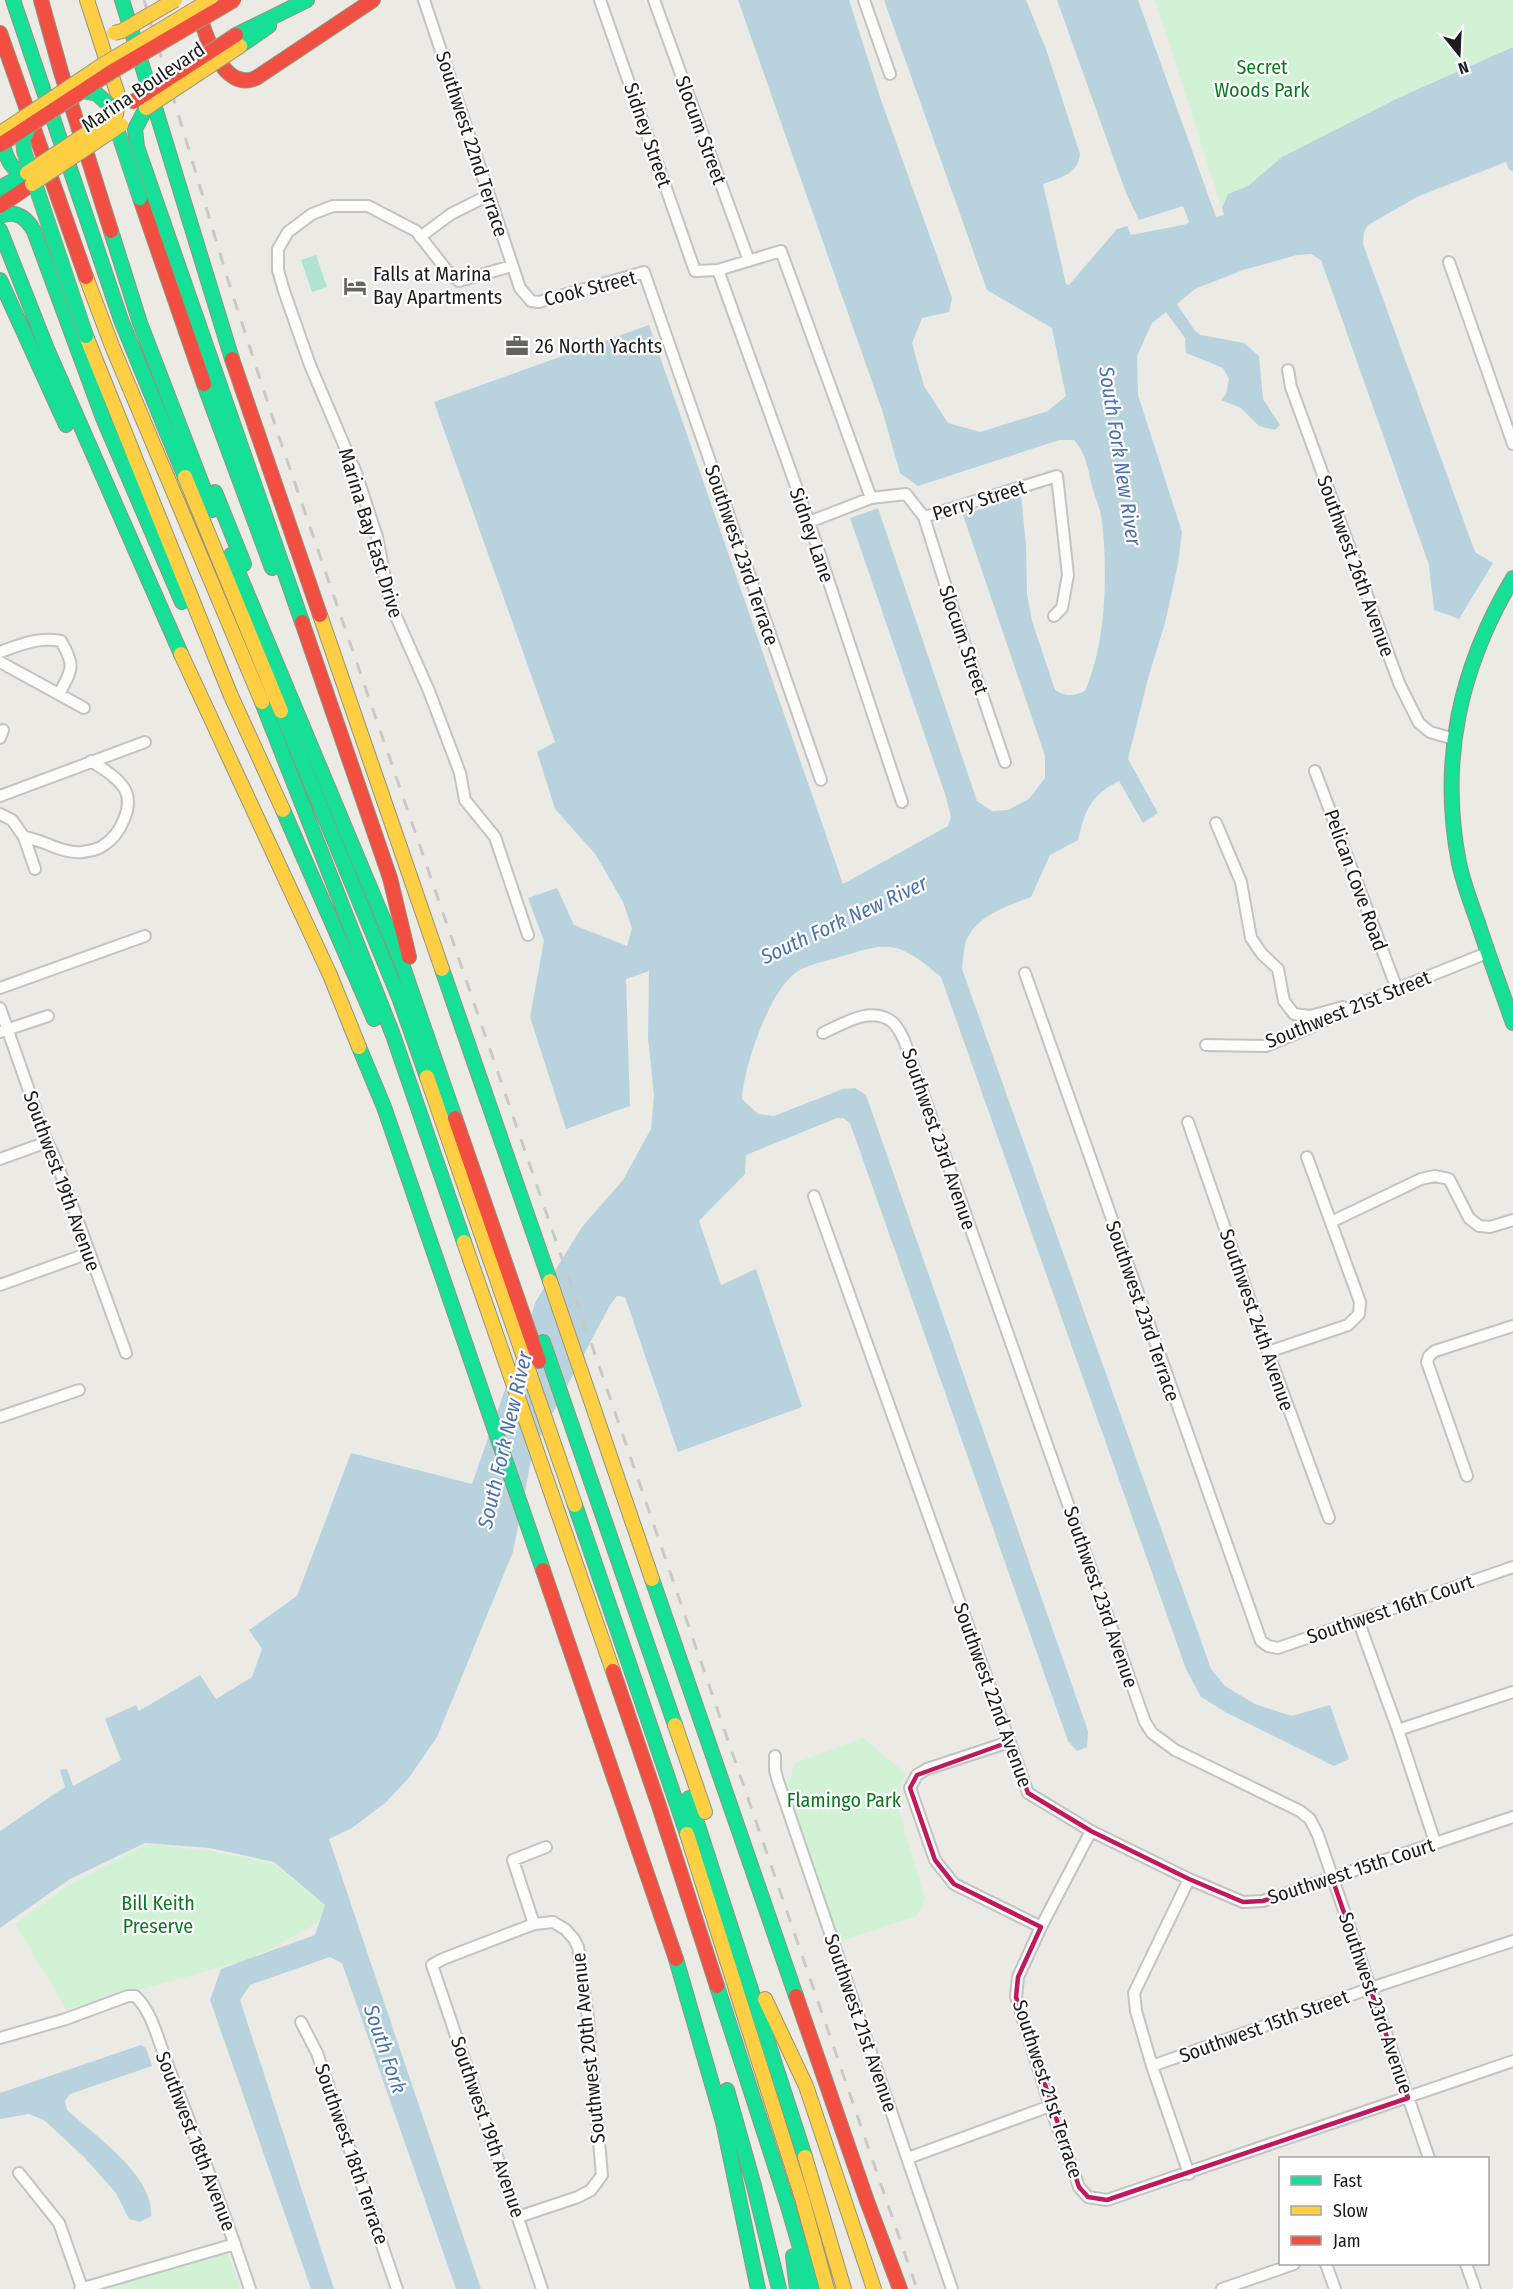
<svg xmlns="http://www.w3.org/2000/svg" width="1513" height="2289" font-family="'Fira Sans Condensed',sans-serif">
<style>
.park{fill:#d2f2d6}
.pitch{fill:#b0e3d2}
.water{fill:#b9d3de}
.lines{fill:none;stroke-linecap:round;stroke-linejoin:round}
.canal{stroke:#b9d3de;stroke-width:10}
.street-casing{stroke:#c3c3c1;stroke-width:14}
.fast-casing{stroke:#90947e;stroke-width:16}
.slow-casing{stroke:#90947e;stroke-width:16}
.jam-casing{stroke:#90947e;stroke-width:16}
.street{stroke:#fcfcfb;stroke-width:10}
.fast{stroke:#16e098;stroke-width:14}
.slow{stroke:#ffcf43;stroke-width:14}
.jam{stroke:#f24e42;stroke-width:14}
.rail{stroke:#c9c9c8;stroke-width:3;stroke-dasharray:12 12;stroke-linecap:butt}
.fast-bridge-casing{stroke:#a19a81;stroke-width:16;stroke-linecap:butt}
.slow-bridge-casing{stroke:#a19a81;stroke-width:16;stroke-linecap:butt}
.jam-bridge-casing{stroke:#a19a81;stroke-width:16;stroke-linecap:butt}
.fast-bridge{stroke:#16e098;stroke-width:14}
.slow-bridge{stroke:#ffcf43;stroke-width:14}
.jam-bridge{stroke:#f24e42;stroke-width:14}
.marked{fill:none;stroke:#c2185b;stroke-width:4.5;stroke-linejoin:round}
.labels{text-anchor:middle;stroke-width:4.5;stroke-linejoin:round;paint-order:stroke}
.park-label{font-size:20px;fill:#0c7921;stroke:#fff}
.street-label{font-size:20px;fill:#1c1c1c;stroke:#fff}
.poi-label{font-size:20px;fill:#1c1c1c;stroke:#fff;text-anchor:start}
.water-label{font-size:21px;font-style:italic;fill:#4a70ab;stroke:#fff}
</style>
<rect width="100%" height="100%" fill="#ebeae5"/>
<path class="park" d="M1155,0H1513V47L1398,98L1282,157L1248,186L1228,194L1222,208Z
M863,1738L905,1773L896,1801L925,1899L917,1916L838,1942L786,1791L795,1763Z
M147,1844L210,1851L273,1864L326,1905L318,1923L250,1959L67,2010L15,1924L69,1885Z
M227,2251L241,2289H107Z"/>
<path class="pitch" d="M316,255L327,287L312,292L301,260Z"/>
<path class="water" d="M738,0H849L881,100L952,298L949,312L922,318L912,343L924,386L948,423L980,432L1048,411L1066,396L1052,328L987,290L884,0H1026L1046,49L1080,154C1078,175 1059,178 1043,184L1066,284L1069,285L1117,229L1127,226L1131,235L1187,224L1189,222L1183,206L1139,220L1126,193L1057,0H1138L1216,217L1224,215L1222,208L1228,194L1248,186L1282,157L1398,98L1513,47V159L1417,197L1368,225L1364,232L1363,244L1475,552L1493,563L1459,619L1434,610L1429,565L1321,260L1311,254L1297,255L1243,270L1195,289L1177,304L1195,331L1201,335L1244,343L1259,356L1263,399L1280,425L1275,430L1259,426L1241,408L1221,400L1226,394L1229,379L1223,368L1186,353L1185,338L1166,312L1152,323L1137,356L1138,395L1182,532L1178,564L1165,623L1149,675L1128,759L1158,813L1143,823L1119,781C1089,797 1086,809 1078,840L1050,855L1031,897C1006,907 973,916 965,945C963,953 963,961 962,969L1211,1669L1225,1686L1255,1704L1279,1712L1292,1716L1330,1705L1349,1759L1334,1766L1227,1713L1201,1697L1186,1669L941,977C928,967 916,955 899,949C881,943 864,950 846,955C832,960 809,964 798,971C770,988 743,1068 742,1099L758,1114L774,1116L843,1089L855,1088L866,1095L1088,1731L1087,1747L1077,1751L1068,1741L850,1123L843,1118H837L746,1155L745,1174L699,1221L721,1285L756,1269L802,1407L678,1452L625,1297L617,1296L610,1305L533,1450L513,1552L437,1737L408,1779L385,1803L352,1828L329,1839L481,2289H456L342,1963L330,1957L250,1985L240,2000L334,2289H311L210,2000L221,1969L315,1935L325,1905L274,1862L210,1848L145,1843L70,1879L0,1928V1831L65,1787L60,1770L67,1769L73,1786L121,1760L105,1719L136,1705L139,1711L200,1675L216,1699L252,1677L262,1649L249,1630L297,1596L351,1453L472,1484L536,1301L582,1227L623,1180L651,1129L654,1095L648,1038L649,971L626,979L630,1106L566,1129L530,1017L544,941L528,898L557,888L574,925L627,946L632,928L623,902L596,855L555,809L537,752L555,742L434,402L649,325L843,884L948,826L951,817L946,797L850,518L878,508L977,801L992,811L1008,810L1029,799L1045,778V756L963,515L1021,496L1026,545L1027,594L1032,621L1055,690C1066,697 1073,696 1085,691C1106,644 1108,573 1102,522C1101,510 1095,498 1092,486C1088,469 1086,453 1074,440H1059L918,486L900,473L882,410Z
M141,2045L146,2048L152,2066L70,2094L65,2101L67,2110C94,2135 155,2176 151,2216L140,2222L129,2219L116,2193L84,2157L44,2120L29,2114L0,2119V2093Z"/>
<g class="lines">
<path class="canal" d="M1505,147L1513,166"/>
<g class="street-casing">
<path id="street" d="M424,0L520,288L531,301L539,302L644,272L821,780
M600,0L695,271L718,270L781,251L871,498
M654,0L749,261
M864,0L890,74
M420,237L451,214L489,195
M1449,262L1513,444
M512,266L459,281L449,273L416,231L368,206H333L312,214L288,232L278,249V270L284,291L310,365L356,473L377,537L390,603L429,691L460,773L465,800L495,837L528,935
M718,270L809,522L902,802
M1288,370L1291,387L1399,683L1419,723L1430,732L1454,739
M924,517L952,606L1005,762
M809,522L871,498L906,494L924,517L1057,476L1068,575L1062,608L1054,616
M0,652C22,644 38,637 61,641C76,667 72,669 59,694
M0,662L84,708
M0,738L3,730
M1315,771L1397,989
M0,796L145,742
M0,814L12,820L24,837C45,840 61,854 82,852C90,851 98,850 104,845C120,835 135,805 124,788C116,776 103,769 91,761
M1216,823L1241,882L1251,938L1262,954L1278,969L1284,1001L1294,1014L1310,1016L1343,1007
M24,837L35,869
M1025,973L1261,1641L1268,1646L1278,1648L1513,1567
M0,988L145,936
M0,1008L47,1142L55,1158L126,1353
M0,1032L48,1016
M823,1033C843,1024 870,1006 891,1021C897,1025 901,1034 904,1040L1145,1722L1152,1733L1175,1750L1300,1811L1310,1819L1318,1835L1429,2158
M1206,1045L1266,1046L1309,1028L1364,1002L1487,953
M1188,1122L1268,1352L1329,1518
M0,1159L47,1142
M814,1196L1028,1793L1091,1831L1189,1879L1243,1902L1263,1901L1513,1817
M1331,1222L1421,1179L1435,1176L1449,1179L1469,1218L1479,1226L1490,1227L1513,1220
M0,1285L89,1253
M1268,1352L1348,1325L1359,1314L1360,1302L1307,1157
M0,1417L79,1390
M1467,1476L1427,1362L1429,1356L1435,1351L1513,1326
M1358,1620L1398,1730L1435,1842
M1398,1730L1513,1692
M1009,1742L927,1769L917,1775L910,1788L935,1860L954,1884L1041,1927
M775,1756V1770L778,1781L952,2289
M1091,1831L1041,1927L1018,1977L1016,1997L1050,2106L1079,2187L1088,2197L1107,2200L1513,2061
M534,1924L513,1860L546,1847
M301,2022L317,2053L397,2289
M0,2038L66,2019L128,1996H135C153,2012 159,2044 168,2066C197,2140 225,2214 250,2289
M1152,2066L1371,1988L1513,1941
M908,2158L1050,2106
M19,2173L59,2223L82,2288
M1189,2174L1152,2066L1136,2011L1134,1993L1189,1879
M518,2217L578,2197L591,2190L602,2175L588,2018L578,1947L574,1939L565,1929L553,1922L534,1924L443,1959L432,1965L542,2289
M1326,2264L1335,2289
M1466,2264L1475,2289
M80,2289L235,2244
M1222,2289L1294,2264"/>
</g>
<g class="fast-casing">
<path id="fast" d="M13,0L121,320L185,477
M122,0L232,359
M236,35L307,0
M240,46L269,26
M146,108L135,129L137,147L302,622
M0,136C5,151 8,172 27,173
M0,188L27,173
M0,216C16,210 26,217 34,231L103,418L182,602
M0,230L47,349L181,654
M111,231L140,323L212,510
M0,280L66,425
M204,384L272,568
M215,492L244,564
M231,555L402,964L455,1118
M1513,578C1460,667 1439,760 1459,863C1463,882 1470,901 1477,920C1488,954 1501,989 1513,1023
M262,702L393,1035L464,1242
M281,711L400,1000L427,1077
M283,810L374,1019
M442,969L550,1281
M359,1047L384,1107L543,1570
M543,1342L675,1725
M575,1505L687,1834
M652,1579L796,1996
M689,1798L805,2157
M676,1959L723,2122L758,2289
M717,1986L787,2203L812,2289
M727,2090L754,2186L779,2289
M793,2256L797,2289"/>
</g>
<g class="slow-casing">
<path id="slow" d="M87,0L119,98L116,114
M86,277L112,346L262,702
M86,336L231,696L283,810
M185,477L281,711
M320,615L442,969
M181,654L330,975L359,1047
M427,1077L575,1505
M464,1242L613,1671
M550,1281L652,1579
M675,1725L705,1812
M687,1834L802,2198L827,2289
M765,1999L806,2086L874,2289
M805,2157L844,2289"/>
</g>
<g class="jam-casing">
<path id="jam" d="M41,0L61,72L111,231
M198,11C205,34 223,93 256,78L373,0
M0,33L86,277
M140,198L204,384
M0,206L32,184
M232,359L320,615
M302,622L390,878L409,957
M455,1118L539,1361
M543,1570L676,1959
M613,1671L659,1806L717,1986
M796,1996L867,2201L900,2289"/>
</g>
<use href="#street" class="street"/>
<use href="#fast" class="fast"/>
<use href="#slow" class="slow"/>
<use href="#jam" class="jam"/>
<path class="rail" d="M144,0L227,277L278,434L917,2289"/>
<g class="fast-bridge-casing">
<path id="fast-bridge" d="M83,91L97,94L109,105L140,198
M29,126L23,139L24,151L86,336"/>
</g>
<g class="slow-bridge-casing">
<path id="slow-bridge" d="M114,33L122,31L175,0
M146,108L240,46
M2,132L101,66L210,0
M27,173L116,114
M32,184L121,125"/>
</g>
<g class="jam-bridge-casing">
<path id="jam-bridge" d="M133,102L236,35
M0,145L111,72L234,0"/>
</g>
<use href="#fast-bridge" class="fast-bridge"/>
<use href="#slow-bridge" class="slow-bridge"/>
<use href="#jam-bridge" class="jam-bridge"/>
</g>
<path class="marked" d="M1009,1742L1028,1793L1091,1831L1189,1879L1243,1902L1263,1901L1332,1878L1408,2098L1107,2200L1088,2197L1079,2187L1016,1997L1018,1977L1041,1927L954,1884L935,1860L910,1788L917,1775Z"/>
<defs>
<g id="hotel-bare" transform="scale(1.8)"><path d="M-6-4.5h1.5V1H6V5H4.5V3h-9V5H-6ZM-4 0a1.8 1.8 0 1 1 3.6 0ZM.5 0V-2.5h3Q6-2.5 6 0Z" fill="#646462" stroke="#fff" stroke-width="2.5" paint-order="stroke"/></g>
<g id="office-bare" transform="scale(1.8)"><path d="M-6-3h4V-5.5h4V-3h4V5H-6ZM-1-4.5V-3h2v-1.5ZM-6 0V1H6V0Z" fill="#646462" stroke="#fff" stroke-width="2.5" paint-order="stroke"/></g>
</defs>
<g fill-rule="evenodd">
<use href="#hotel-bare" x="355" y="286"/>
<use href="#office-bare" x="517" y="346"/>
</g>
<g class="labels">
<g class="park-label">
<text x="1262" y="74">Secret<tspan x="1262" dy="23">Woods Park</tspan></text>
<text x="844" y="1807">Flamingo Park</text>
<text x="158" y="1910">Bill Keith<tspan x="158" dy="23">Preserve</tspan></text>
</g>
<g class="street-label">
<text transform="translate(143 87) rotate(-34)" y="7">Marina Boulevard</text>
<text transform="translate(701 130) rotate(70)" y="7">Slocum Street</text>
<text transform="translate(648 135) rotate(71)" y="7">Sidney Street</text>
<text transform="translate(472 144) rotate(72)" y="7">Southwest 22nd Terrace</text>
<text transform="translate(590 288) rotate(-14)" y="7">Cook Street</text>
<text transform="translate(979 500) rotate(-17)" y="7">Perry Street</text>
<text transform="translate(371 533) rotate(73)" y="7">Marina Bay East Drive</text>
<text transform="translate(812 535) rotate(71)" y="7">Sidney Lane</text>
<text transform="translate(742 555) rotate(71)" y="7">Southwest 23rd Terrace</text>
<text transform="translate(1356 566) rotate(70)" y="7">Southwest 26th Avenue</text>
<text transform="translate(964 640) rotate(71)" y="7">Slocum Street</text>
<text transform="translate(1356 880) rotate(70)" y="7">Pelican Cove Road</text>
<text transform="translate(1348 1009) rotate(-22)" y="7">Southwest 21st Street</text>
<text transform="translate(939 1139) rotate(71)" y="7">Southwest 23rd Avenue</text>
<text transform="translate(62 1181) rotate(70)" y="7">Southwest 19th Avenue</text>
<text transform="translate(1143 1311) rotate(71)" y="7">Southwest 23rd Terrace</text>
<text transform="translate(1257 1320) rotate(71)" y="7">Southwest 24th Avenue</text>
<text transform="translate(1101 1597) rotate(71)" y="7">Southwest 23rd Avenue</text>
<text transform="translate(1390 1609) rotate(-19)" y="7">Southwest 16th Court</text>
<text transform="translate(993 1695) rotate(70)" y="7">Southwest 22nd Avenue</text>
<text transform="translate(1351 1871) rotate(-18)" y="7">Southwest 15th Court</text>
<text transform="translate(1376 2003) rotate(71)" y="7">Southwest 23rd Avenue</text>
<text transform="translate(861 2023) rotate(71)" y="7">Southwest 21st Avenue</text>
<text transform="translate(1264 2026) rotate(-20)" y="7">Southwest 15th Street</text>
<text transform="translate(588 2048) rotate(-96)" y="7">Southwest 20th Avenue</text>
<text transform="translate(1048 2089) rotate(72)" y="7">Southwest 21st Terrace</text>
<text transform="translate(488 2127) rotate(71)" y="7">Southwest 19th Avenue</text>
<text transform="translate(196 2141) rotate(69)" y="7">Southwest 18th Avenue</text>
<text transform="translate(352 2154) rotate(71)" y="7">Southwest 18th Terrace</text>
</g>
<g class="poi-label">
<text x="373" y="281">Falls at Marina<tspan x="373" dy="23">Bay Apartments</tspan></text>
<text x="535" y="353">26 North Yachts</text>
</g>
<g class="water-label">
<text transform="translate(1120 456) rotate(81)" y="7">South Fork New River</text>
<text transform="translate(844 920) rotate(-25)" y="7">South Fork New River</text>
<text transform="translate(505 1440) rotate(-77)" y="7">South Fork New River</text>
<text transform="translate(385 2049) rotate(71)" y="7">South Fork</text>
</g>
</g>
<rect x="1279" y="2157" width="210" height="108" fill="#ffffff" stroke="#a4a4a4" stroke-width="1.5"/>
<rect x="1291" y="2176" width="30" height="9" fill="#16e098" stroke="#a4a4a4" stroke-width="1.5"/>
<text x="1333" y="2187" font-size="18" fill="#1c1c1c">Fast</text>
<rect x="1291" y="2206" width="30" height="9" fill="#ffcf43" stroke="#a4a4a4" stroke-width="1.5"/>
<text x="1333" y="2217" font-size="18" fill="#1c1c1c">Slow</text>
<rect x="1291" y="2236" width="30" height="9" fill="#f24e42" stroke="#a4a4a4" stroke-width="1.5"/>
<text x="1333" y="2247" font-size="18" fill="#1c1c1c">Jam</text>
<g transform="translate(1459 54) rotate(162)" stroke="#ffffff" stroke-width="4.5" paint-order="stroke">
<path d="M0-4.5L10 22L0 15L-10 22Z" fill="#1c1c1c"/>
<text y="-9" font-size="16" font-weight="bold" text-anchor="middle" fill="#1c1c1c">N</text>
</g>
</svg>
